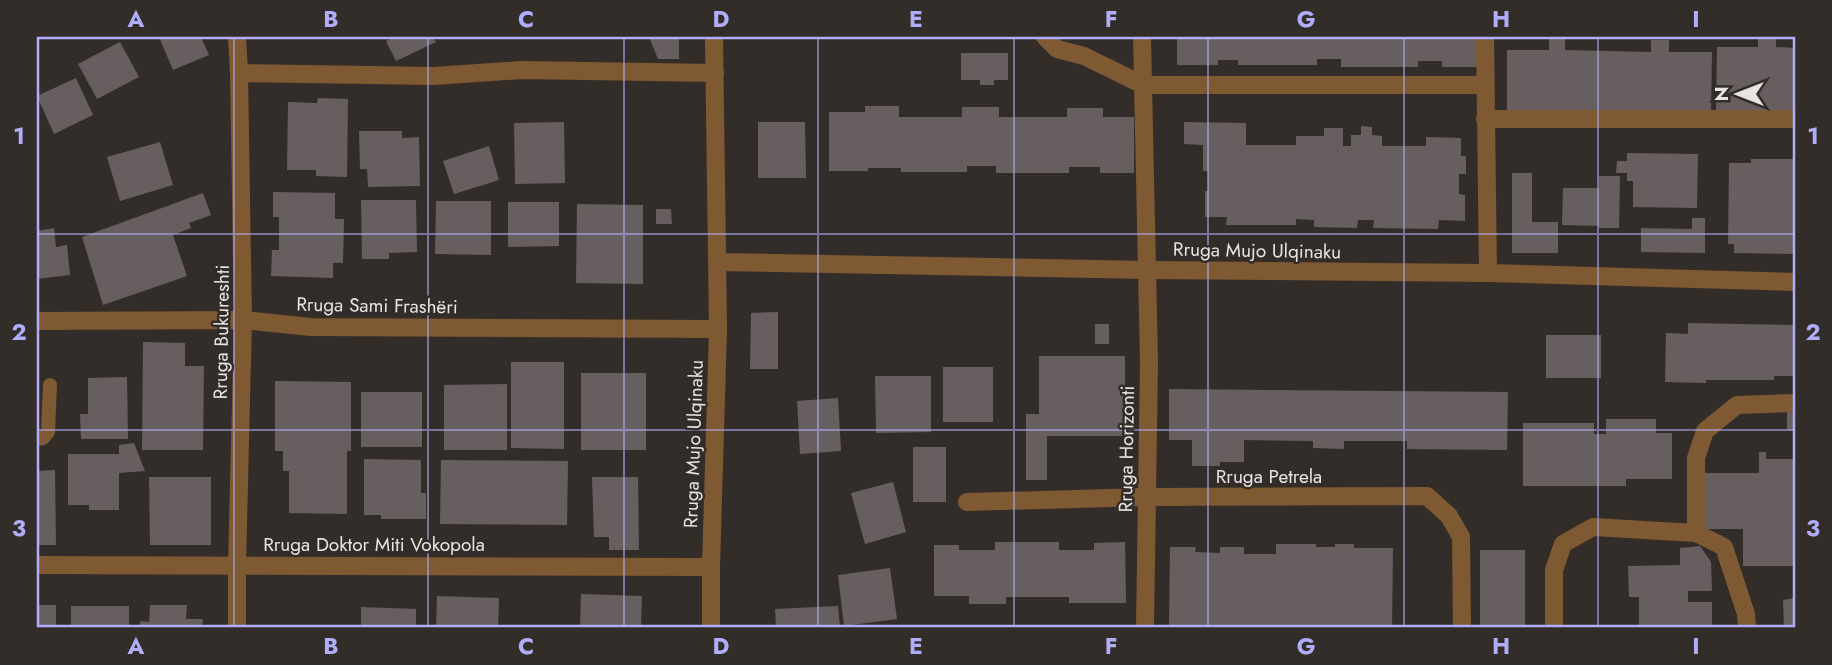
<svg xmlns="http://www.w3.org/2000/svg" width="1832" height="665" font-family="Jost,sans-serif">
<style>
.building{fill:#675f5f}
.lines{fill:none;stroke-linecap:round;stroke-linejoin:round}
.service{stroke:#7e5932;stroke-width:14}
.minor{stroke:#7e5932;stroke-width:18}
.tertiary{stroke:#7e5932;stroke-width:18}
.grid{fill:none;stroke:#b0aefa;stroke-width:2;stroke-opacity:0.55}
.labels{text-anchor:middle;stroke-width:5;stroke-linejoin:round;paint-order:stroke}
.street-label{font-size:19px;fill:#e8e4e2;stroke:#332d2a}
.neatline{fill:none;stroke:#b0aefa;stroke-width:2.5}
.grid-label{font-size:23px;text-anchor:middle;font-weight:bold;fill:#b0aefa}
</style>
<rect width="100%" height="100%" fill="#332d2a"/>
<path class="building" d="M159,37H201L209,55L173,70Z
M395,37H433L436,42L396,61L386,41Z
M649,37H679V59H658Z
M1177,37H1481V67H1442V61H1418V67H1341V59H1317V65H1238V60H1218V65H1177Z
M1758,37H1776V47L1795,48V112L1716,111L1717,47H1758Z
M1549,38H1565V50L1651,52V40H1669V52H1712L1711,113L1507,111V50H1549Z
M120,42L139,77L97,99L78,64Z
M961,53H1008V80H994V85H980V80H961Z
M76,78L93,115L54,134L37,96Z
M318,98L348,99L347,177L316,176V170H287L288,102L317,103Z
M865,106H899V117H962V107H999V117H1067V108H1103V117H1134V173H1100V167H1069V173H996V166H967V172H901V168H868V171H829V112H865Z
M564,122L565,183L515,184L514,123Z
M758,122H805L806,178H758Z
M1184,122L1246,123V145H1296V136H1324V128H1343V146H1351V135H1361V126L1372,127V135L1382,136V146H1426V137L1461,138V156H1466V174H1459V194L1465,195V221L1439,220L1438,229L1373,228L1374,220H1358L1357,228L1314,227V220L1296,219V225H1226L1227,217H1205V191H1208V171H1203V145L1184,144Z
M359,131H402V138L419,137L420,186L368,187L367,169H360Z
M160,142L173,185L120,201L107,157Z
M489,146L499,180L454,194L443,161Z
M1627,153L1698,154L1697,208L1633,207V181H1627V173H1616L1617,161H1627Z
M1751,159H1795V254L1734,253V244H1728L1729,163H1751Z
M1512,173H1532V222H1558V253H1512Z
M1599,176H1620L1619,228H1599V226L1562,225L1563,188H1599Z
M273,192L335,193V219H344L343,263H333V278L271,276L272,250H279V217H273Z
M203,193L211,215L189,223L191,228L173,235L187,276L103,305L82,237Z
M361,200H416L417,252L389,253V259H362Z
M436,201H491V255L435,254Z
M508,202H559V246L508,247Z
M577,204L643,205V284L576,283Z
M656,209H671L672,224H656Z
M1692,218H1705V253L1641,252V228L1692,229Z
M54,228L56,247L67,245L70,275L37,279V231Z
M778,312V369H750L751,313Z
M1688,323L1795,325V376H1774V380H1706V383L1665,382L1666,333L1688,334Z
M1095,324H1109V344H1095Z
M1546,335H1601V378H1546Z
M143,342L185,343V366H204L203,450H142Z
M1039,356H1125V436H1047V480H1026V414H1039Z
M511,362H564V449L511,448Z
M943,367H993V422H943Z
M581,373H646V450H581Z
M875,376H931V432L876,433Z
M127,377L128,439H81L80,414H88V378Z
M275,381L351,382V451H347V514L289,513V471H283V451H275Z
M507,384V450H444V385Z
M1169,389L1508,392L1507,450L1407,449V441H1344V449L1313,448V441L1244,440V462H1220V466H1192V440H1169Z
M361,392H422V447H361Z
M838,398L841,451L800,454L797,401Z
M1787,406H1795V430H1787Z
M1606,419H1656V433H1672V479H1626V486H1523V423H1594V434H1606Z
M134,443L145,471L119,473V510H89V505H68V454H119V445Z
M913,447H946V502H913Z
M1759,452H1766V459H1795V566H1743V529H1705V473H1759Z
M364,459L421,460V493H426V519H381V515H364Z
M441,460L568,461L567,525L440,524Z
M55,470L56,545H37V471Z
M149,477H211V545H150Z
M592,477H638L639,550H609V537H594Z
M893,482L906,532L865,544L851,493Z
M995,542H1059V550H1094V543L1125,542L1126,603H1069V597H1006V604H969V596H934V545H959V550H995Z
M1276,544H1316V547H1335V544H1354V548H1393L1392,628L1169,626L1170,547H1196L1195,552L1220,553V547H1244V554H1276Z
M1700,546L1711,562L1712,591H1688V602H1712V628H1639V597H1629L1628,566L1680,565V548Z
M1480,550H1525V628H1480Z
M890,568L897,619L844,626L838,575Z
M581,594L642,596L641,628H580Z
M437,596L499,598L498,628H436Z
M1795,598V628H1784L1783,600Z
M37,605H56V628H37Z
M150,605H187L186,619H203L202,628H140V621L149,622Z
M71,606H129V628H71Z
M838,606L840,628H776L775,609Z
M361,607L416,609V628H361Z"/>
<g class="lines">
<path class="service" d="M37,439L43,438L48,432L50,385"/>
<path class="minor" d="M237,37L239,73L243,320L237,565V628
M1045,37L1057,49L1084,56L1143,85H1485
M1142,37L1149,362L1145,628
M1485,37L1488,273
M239,73L434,76L521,70L715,73
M1485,119H1795
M37,321L243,320L311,327L718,329
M967,502L1146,497L1427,496L1449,516L1461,537L1462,628
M1696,533V458L1705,431L1737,405L1795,403
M37,565L711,567
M1554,628V570L1563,544L1593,527L1696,533L1724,547L1746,614L1747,628"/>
<path class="tertiary" d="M718,262L1148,270L1488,273L1795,282
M711,628V567L718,329L714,37"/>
</g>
<path class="grid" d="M234,37V628M428,37V628M624,37V628M818,37V628M1014,37V628M1208,37V628M1404,37V628M1598,37V628M37,234H1795M37,430H1795"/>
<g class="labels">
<g class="street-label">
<text transform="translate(1257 250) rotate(1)" y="7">Rruga Mujo Ulqinaku</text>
<text transform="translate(377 305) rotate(1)" y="7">Rruga Sami Frashëri</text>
<text transform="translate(221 332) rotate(-89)" y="7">Rruga Bukureshti</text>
<text transform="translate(693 444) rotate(-88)" y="7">Rruga Mujo Ulqinaku</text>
<text transform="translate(1126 449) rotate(-89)" y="7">Rruga Horizonti</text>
<text x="1269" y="483">Rruga Petrela</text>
<text x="374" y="551">Rruga Doktor Miti Vokopola</text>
</g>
</g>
<rect width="1832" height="665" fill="none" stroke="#332d2a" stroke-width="77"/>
<g transform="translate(1738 94) rotate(270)" stroke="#332d2a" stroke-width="5" paint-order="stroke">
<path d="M0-5L12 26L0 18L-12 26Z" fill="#e8e4e2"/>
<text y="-10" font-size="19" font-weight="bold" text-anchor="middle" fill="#e8e4e2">N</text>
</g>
<rect x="38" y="38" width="1756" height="588" class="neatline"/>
<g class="grid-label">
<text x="136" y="27">A</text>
<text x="331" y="27">B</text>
<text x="526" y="27">C</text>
<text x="721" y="27">D</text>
<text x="916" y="27">E</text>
<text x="1111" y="27">F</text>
<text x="1306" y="27">G</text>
<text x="1501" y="27">H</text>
<text x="1696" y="27">I</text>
<text x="19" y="144">1</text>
<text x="1813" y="144">1</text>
<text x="19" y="340">2</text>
<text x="1813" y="340">2</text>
<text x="19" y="536">3</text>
<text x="1813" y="536">3</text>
<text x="136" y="654">A</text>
<text x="331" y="654">B</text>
<text x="526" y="654">C</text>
<text x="721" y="654">D</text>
<text x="916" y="654">E</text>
<text x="1111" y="654">F</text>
<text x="1306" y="654">G</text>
<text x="1501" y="654">H</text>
<text x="1696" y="654">I</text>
</g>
</svg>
